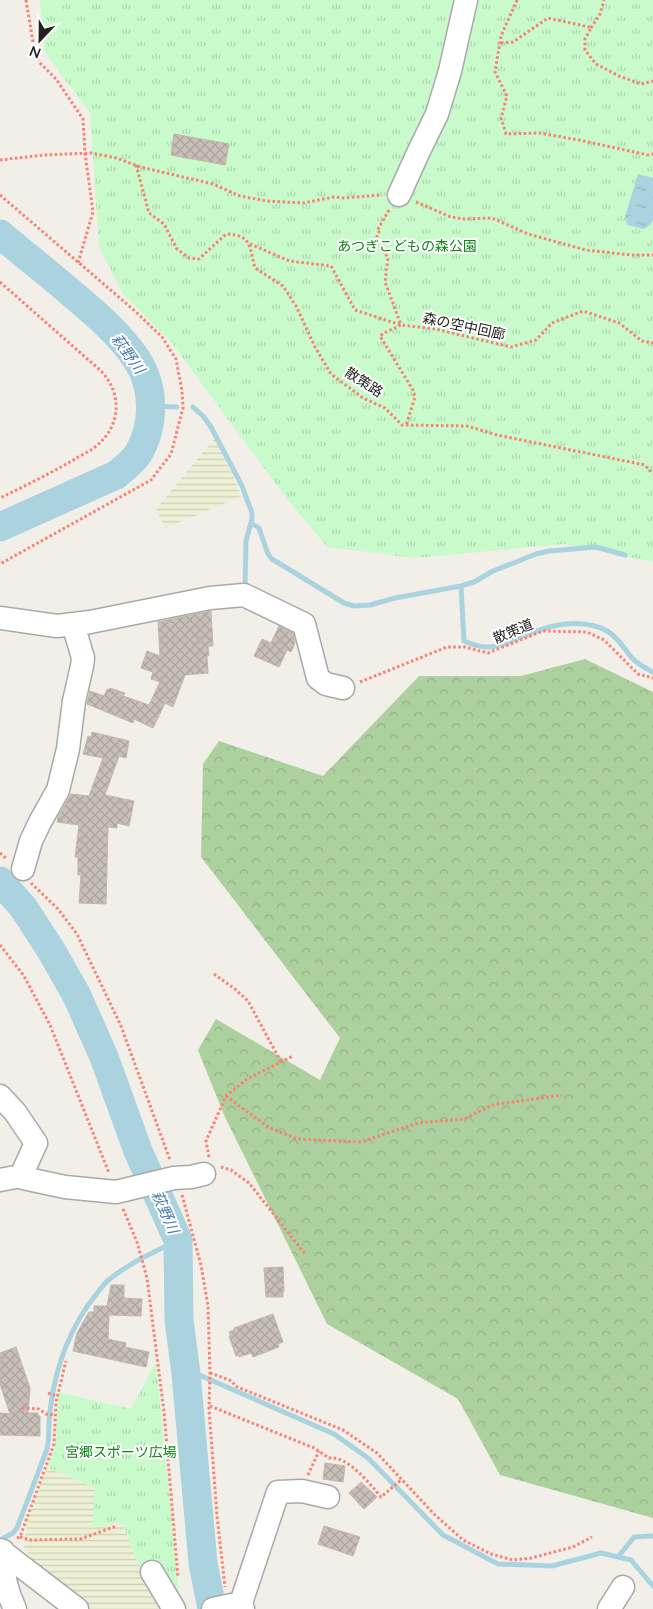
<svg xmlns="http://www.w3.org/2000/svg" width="653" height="1609" font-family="Lato,'Noto Sans JP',sans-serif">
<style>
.farmland{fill:url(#farmland-rules)}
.forest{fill:url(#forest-crowns)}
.park{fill:url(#park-tufts)}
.water{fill:url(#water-ripples)}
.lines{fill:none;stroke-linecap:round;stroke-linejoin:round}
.stream{stroke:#aad3df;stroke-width:5}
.river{stroke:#aad3df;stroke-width:29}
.building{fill:url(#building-cross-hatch);stroke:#c4b6ab}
.minor-casing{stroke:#a9a9a9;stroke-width:25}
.path{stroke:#fa8072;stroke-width:3;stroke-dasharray:2.5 2.5;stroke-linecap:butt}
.minor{stroke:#fff;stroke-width:22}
.labels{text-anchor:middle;stroke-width:4;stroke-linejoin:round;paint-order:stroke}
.park-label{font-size:14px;fill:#0c8416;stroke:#fff}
.street-label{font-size:14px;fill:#222;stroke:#fff}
.water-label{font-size:15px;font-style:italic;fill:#4a7aab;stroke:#fff}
</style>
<defs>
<pattern id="farmland-rules" width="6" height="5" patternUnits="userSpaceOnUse" patternTransform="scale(1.25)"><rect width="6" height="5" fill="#eef0d5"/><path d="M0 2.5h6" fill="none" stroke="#ccceb7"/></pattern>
<pattern id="forest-crowns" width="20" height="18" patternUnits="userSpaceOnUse" patternTransform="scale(1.25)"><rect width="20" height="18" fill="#add19e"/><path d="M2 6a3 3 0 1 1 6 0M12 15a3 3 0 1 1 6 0" fill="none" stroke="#95b388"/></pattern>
<pattern id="park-tufts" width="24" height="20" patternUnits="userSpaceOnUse" patternTransform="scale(1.25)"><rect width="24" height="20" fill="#c8facc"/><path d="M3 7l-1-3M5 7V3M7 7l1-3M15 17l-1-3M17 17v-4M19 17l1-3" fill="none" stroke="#acd6af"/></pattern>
<pattern id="water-ripples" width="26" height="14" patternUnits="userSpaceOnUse" patternTransform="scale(1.25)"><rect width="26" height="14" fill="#aad3df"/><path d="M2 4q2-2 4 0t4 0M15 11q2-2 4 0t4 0" fill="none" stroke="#92b5bf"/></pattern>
<pattern id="building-cross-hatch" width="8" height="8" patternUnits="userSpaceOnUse" patternTransform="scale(1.25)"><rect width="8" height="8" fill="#c7bfb8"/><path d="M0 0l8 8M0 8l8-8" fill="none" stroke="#aba49e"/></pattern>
</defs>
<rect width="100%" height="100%" fill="#f2efe9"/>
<path class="farmland" d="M215,438L242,496L165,528L156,509Z
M47,1467L95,1488L92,1527L117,1522L124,1526L136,1558L162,1609H86L44,1579L24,1547L28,1519Z"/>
<path class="forest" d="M585,659L653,692V1518L500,1475L458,1399L327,1324L224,1115L198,1050L216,1019L320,1080L340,1038L201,857L203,764L219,741L323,776L419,676H521Z"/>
<path class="park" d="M40,0H653V562L565,544L415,558L327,547L284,495L171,342L123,294L99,246L90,113L44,51Z
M156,1362L180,1603L163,1609L136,1558L124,1526L117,1522L92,1528L95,1488L47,1467L55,1445L58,1392L131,1409Z"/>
<path class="water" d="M638,174L653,178V219L651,224L644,229L627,225L625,217Z"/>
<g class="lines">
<path class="stream" d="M151,406L177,407
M193,407L203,416L211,427L242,486L252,513V519L246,541L245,589
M251,523L259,528L268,554L272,559L344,603L354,606L370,605L395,598L461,586L474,582L493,571L536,554L549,551L596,547L625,555
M461,586L464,641C471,644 479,647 487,647C497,648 507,642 516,639C542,628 569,618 598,627C614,632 621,644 631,657C637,664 645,668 653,672
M186,1374H197L334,1434L368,1458L443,1535L498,1564L552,1566L601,1553L631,1560L653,1586
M0,1540L13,1533L17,1528L47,1449C50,1437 48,1424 50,1411C55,1368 70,1326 98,1292C102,1287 106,1281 111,1278C131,1262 155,1252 178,1240
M618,1557L634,1537L653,1536"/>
<path class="river" d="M0,234C21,252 43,269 64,287C90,309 118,331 137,360C155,388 155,425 138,454C133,462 124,468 116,475L0,527
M0,881L23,907L51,950L77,996L104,1057L138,1151L178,1240L179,1320L186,1374L203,1563L212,1609"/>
</g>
<path class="building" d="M174,134L229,144L225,165L171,155Z
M211,611L213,646H208L209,655L207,656L208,673L185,675L173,707L165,703L153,728L134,719L133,723L87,704L90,691L104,696L107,689L109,690L110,688L125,693L123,696L149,705L160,682L151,679L153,672L141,668L147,651L160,656L158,622Z
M279,626L293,633L295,643L291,652L287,650L279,667L254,656L262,639L271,643Z
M92,732L129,741L126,758L119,756L105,795L134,801L129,826L117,823V828L108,827L106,904L79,903L81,875H78V857H75L79,825L57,822L58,817L71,794L89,796L103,758L83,754L88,736L91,737Z
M283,1267L284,1291H283V1297H266L264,1268Z
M111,1285H124V1298L142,1299L141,1316L109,1315L108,1339L126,1343L125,1347L149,1352L146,1367L73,1351L77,1333L89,1312H94V1306H107Z
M273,1314L283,1342L278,1344L279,1347L253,1357L251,1353L239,1357L238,1355L236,1356L229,1336H231L229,1332L234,1330V1328Z
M16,1347L30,1388L28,1413H38V1416H40V1436L0,1435V1413L10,1414L0,1384V1353Z
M325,1463L345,1466L343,1482L323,1479Z
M361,1482L377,1497L364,1509L349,1493Z
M324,1526L360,1537L353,1556L318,1544Z"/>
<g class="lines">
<g class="minor-casing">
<path id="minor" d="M399,195L418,153L437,114L450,71L466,0
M0,618L57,626L90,622L210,598L244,595L304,624L318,678L326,684L343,688
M23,869L31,841L40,822L58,790L68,749L74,701L82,666L83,658L73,624
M0,1096L15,1112L36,1143L21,1176
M0,1180L21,1176L23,1178L65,1187L116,1192L174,1178L191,1177L204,1174
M0,1550L77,1609
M0,1551H3C2,1571 6,1590 15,1609
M152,1572L174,1609
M241,1603L278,1492L302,1491L328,1497
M213,1609L241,1603L243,1609
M609,1609L623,1587"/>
</g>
<path class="path" d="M26,0L35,54L39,62L56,79L83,119L85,153L93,212L78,263
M517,0L501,36L495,72L507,96L501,118L506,134L539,133L579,140L648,155L653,154
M591,28L600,14L604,0
M501,43L513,42L548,18L589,27L591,28L585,39V50L596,64L619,76L641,84L653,81
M0,160L44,155L91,153L117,158L140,167L213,184L240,196L267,201L303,203L334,197L343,198L381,195
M136,165L149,213L164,224L177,249L189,258L199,259L226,234C252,235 249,246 255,268L283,286L296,306L315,347L331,374L363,398L385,408L402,425L467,426L497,435L645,465L653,474
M0,195L135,311L162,337L176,359L182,391L183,408L171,454L151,480L0,564
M416,202L451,217L464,219L492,218L528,234L586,250L631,255H653
M389,210L377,231L379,232L374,243L382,248L388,258L385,282L401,325L384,333L380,336L413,390L415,397L406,426
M250,244L289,261L331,266L355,310L401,325L435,329L511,347L536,340L552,323L583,311L619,323L642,341L653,343
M0,282L101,371C123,394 121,427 95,447C89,452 81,455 75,459C51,473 25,486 0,498
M360,682L447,647H465L488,653L543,631L587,632L604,640L638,674L653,678
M0,853L7,859
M31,883L58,909L77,934L121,1026L170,1160
M0,945L24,976L50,1025L109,1173
M214,974L235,989L248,1001L281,1062
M226,1096L268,1127L297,1139L360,1142L418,1123L464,1119L492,1105L562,1095
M209,1157L206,1141L226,1096L247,1079L293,1056
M221,1167L231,1170L249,1183L305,1254
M182,1195L201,1265L208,1306L210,1373L209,1409L217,1516L225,1587
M123,1209L137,1242L147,1278L164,1412L178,1577
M210,1373L232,1381L235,1386L343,1430L377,1453L434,1514L463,1540L491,1554L513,1560L531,1558L573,1547L592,1537
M48,1393L57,1396
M210,1406L314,1448L329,1458C347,1455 371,1485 381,1497L401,1480
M22,1408L39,1409L46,1414L55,1415
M308,1475L319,1451
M20,1537L31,1540L80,1539L117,1526
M17,1538L20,1537L54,1444L56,1402L66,1361"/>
<use href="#minor" class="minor"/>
</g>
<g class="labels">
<g class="park-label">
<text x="407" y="251">あつぎこどもの森公園</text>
<text x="121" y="1457">宮郷スポーツ広場</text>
</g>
<g class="street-label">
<text transform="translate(464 326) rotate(12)" y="5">森の空中回廊</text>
<text transform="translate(364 382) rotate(33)" y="5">散策路</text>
<text transform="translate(513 631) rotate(-22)" y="5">散策道</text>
</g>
<g class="water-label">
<text transform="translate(128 354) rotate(54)" y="5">萩野川</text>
<text transform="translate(165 1212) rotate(66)" y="5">萩野川</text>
</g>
</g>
<g transform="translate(40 40) rotate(202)" stroke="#ffffff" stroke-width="4" paint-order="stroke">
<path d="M0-4L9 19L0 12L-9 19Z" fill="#222222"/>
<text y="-8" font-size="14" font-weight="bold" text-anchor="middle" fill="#222222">N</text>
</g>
</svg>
